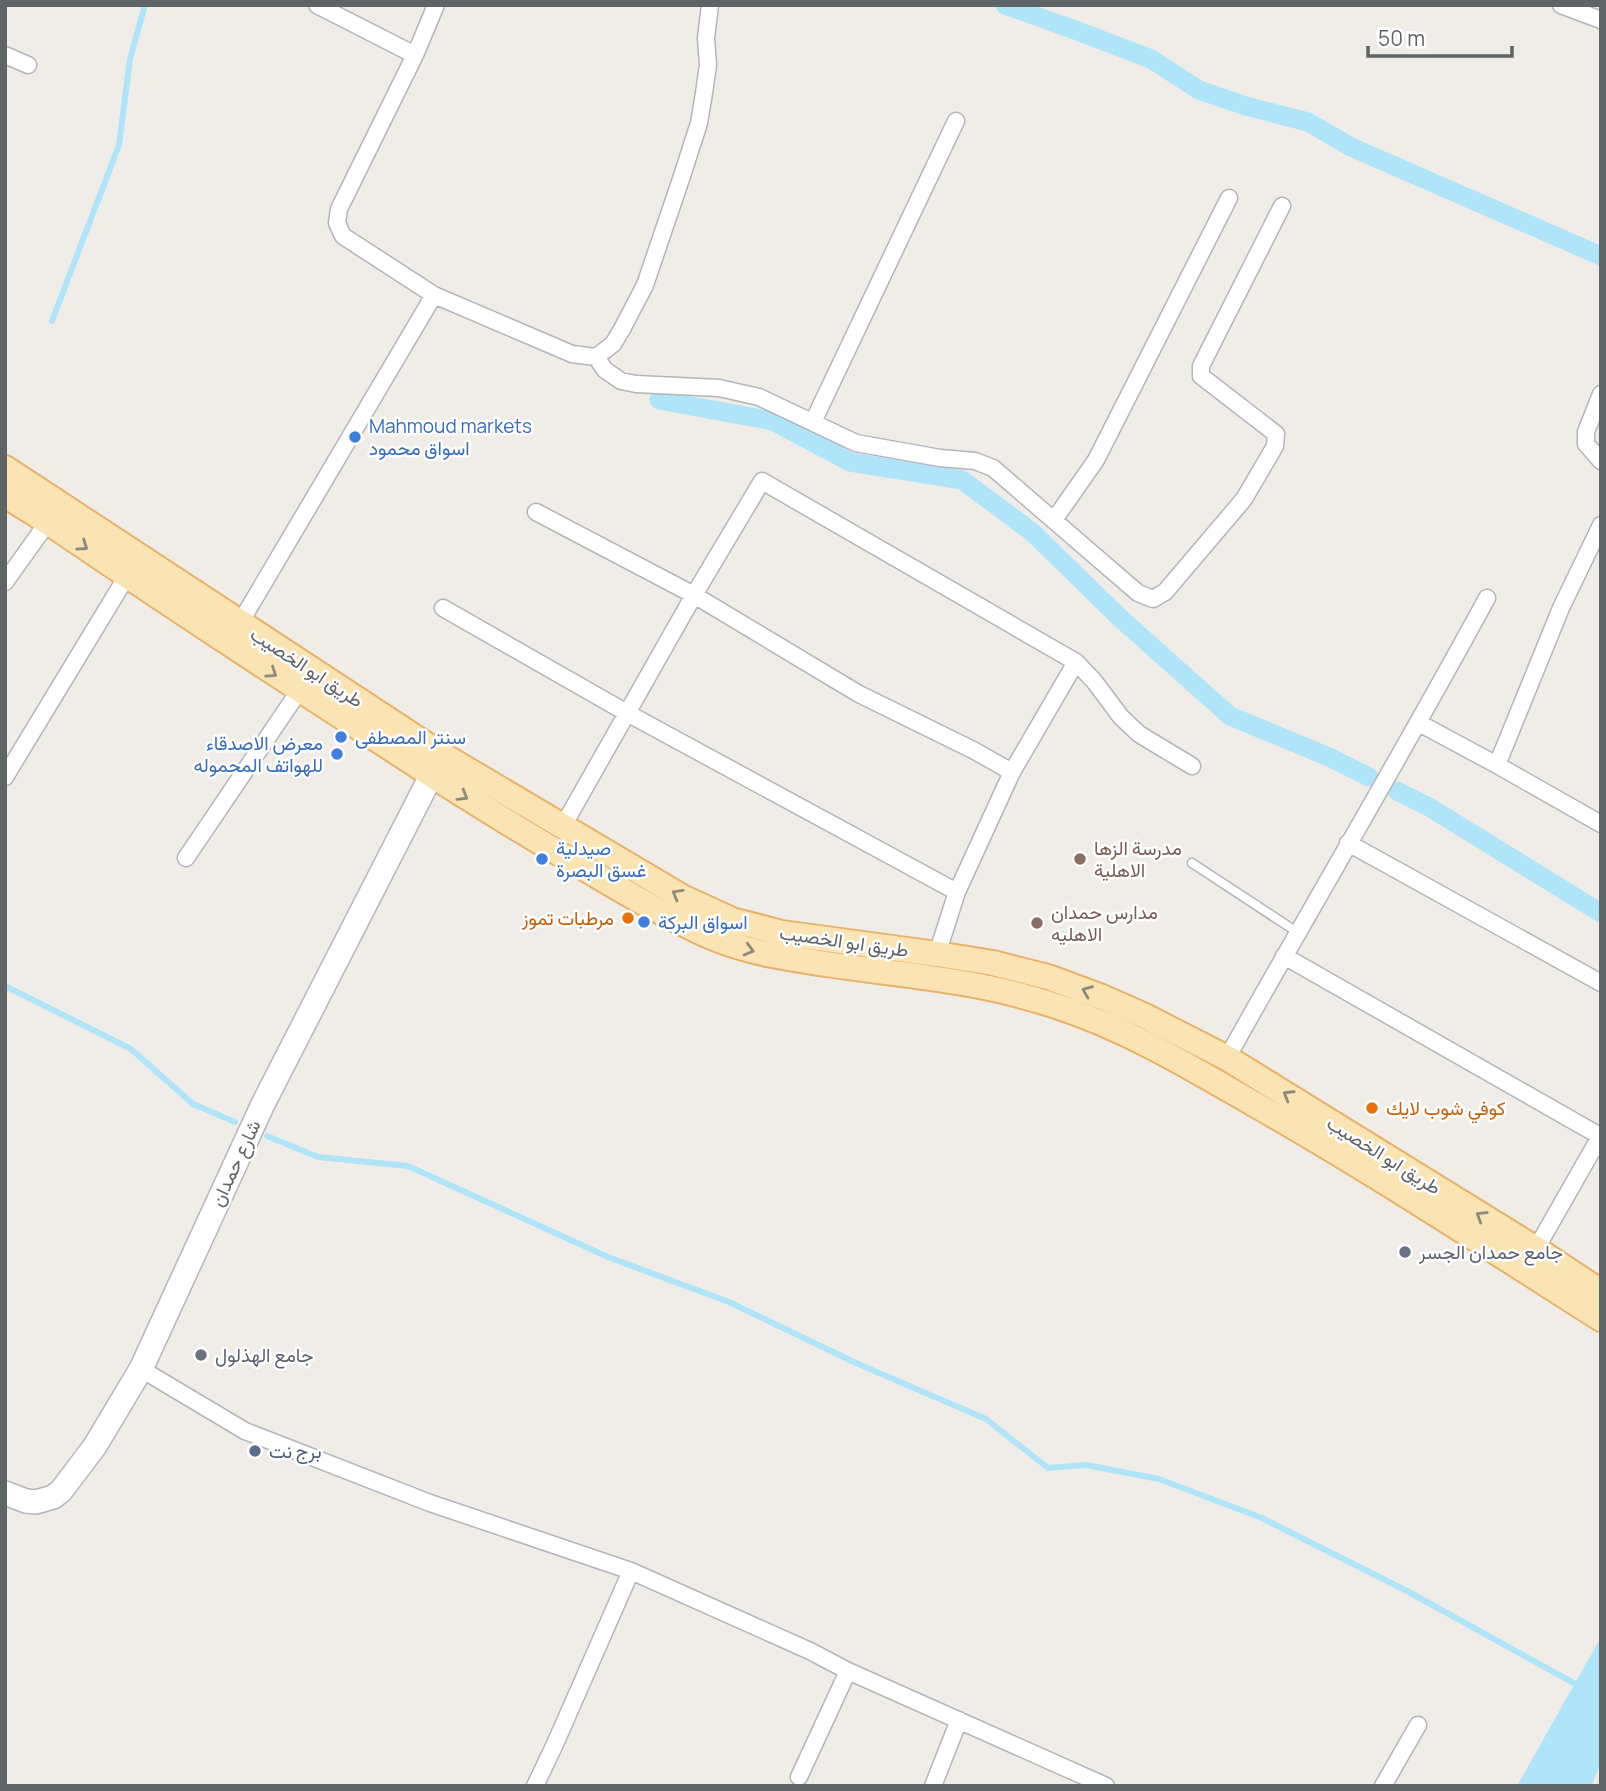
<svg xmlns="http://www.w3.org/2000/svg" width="1606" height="1791" font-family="Manrope,Vazirmatn,sans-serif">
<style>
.water{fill:#afe4f9}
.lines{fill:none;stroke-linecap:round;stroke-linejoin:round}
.stream{stroke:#afe4f9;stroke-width:6}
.canal{stroke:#afe4f9;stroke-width:19}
.lane-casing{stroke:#b3b6b9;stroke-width:11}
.street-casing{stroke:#b3b6b9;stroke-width:19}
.secondary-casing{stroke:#b4b8bb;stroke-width:26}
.primary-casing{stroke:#e8b269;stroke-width:28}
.lane{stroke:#fff;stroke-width:8}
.street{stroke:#fff;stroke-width:16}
.secondary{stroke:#fff;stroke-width:23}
.primary{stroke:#fae4b4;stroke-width:24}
.oneway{stroke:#8e8a7e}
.shop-dot{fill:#3f7fe0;stroke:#fff;stroke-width:2.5}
.education-dot{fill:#8d6e63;stroke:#fff;stroke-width:2.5}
.food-dot{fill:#e8710a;stroke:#fff;stroke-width:2.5}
.worship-dot{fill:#6b7280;stroke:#fff;stroke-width:2.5}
.service-dot{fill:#5c6f8a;stroke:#fff;stroke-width:2.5}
.labels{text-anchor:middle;stroke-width:5;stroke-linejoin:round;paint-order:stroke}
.shop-label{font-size:19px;fill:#366cbe;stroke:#fff;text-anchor:start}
.street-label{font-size:19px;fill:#5f6467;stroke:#fff}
.education-label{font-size:19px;fill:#785e54;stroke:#fff;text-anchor:start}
.food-label{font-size:19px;fill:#c56008;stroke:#fff;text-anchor:end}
.worship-label{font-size:19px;fill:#5b616d;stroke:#fff;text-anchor:start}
.service-label{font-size:19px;fill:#4e5e75;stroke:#fff;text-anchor:start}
</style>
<rect width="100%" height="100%" fill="#f0ede8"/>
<path class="water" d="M1601,1637V1764L1591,1786H1517Z"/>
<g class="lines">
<path class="stream" d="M52,321L119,145L130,59L145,5
M5,986L131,1049L193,1104L235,1122
M267,1136L318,1157L408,1166L608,1257L729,1302L856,1363L986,1419L1048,1468L1086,1465L1159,1479L1262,1518L1407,1591L1581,1687"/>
<path class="canal" d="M1005,5L1075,30L1151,59L1199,90L1246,106L1308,122L1351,147L1601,256
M659,400L773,421L850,462L962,480L1032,532L1120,618L1230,716L1329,757L1369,777
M1397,791L1429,807L1601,913"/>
<g class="lane-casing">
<path id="lane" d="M1192,863L1297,932"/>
</g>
<g class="street-casing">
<path id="street" d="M317,5L415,55
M1561,5L1601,20
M5,55L28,65
M434,295L343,236L337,223L339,209L415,55L436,5
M596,357L605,370L621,381L636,384L719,388L759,397L856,443L940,458L975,461L993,468L1138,593L1153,599L1165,592L1244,499L1275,446L1276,434L1201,376V366L1282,206
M1601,394L1586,432V444L1601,461
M813,422L956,121
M536,512L694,595L859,694L973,750L1012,772
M1054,520L1096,460L1229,198
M5,582L48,522
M443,608L627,713L957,892
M240,623L434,295L572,354L596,357L613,344L621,331L645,285L681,179L699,123L704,93L708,65L706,38L710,5
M1419,723L1497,765L1601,824
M1497,765L1561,608L1601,525
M5,777L127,576
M563,826L694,595L762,481L1076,662L1094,681L1121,717L1139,734L1192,766
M1348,843L1601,983
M186,858L299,691
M937,954L957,892L1012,772L1076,662
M1284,956L1600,1136
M1227,1058C1313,904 1403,753 1487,598
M1536,1249L1601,1135
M141,1369L245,1431L430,1503L631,1571L810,1651L848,1671L1106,1786
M799,1777L848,1671
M535,1786L555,1744L631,1571
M933,1786L959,1720
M1383,1786L1418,1725"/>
</g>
<g class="secondary-casing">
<path id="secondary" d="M5,1493L26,1501L36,1502L53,1497L61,1491L95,1446L141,1369L263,1104L431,776"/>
</g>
<g class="primary-casing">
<path id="primary" d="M5,468L439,753L684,898L732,920L782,933L937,954L993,963L1048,977L1102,997L1145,1016L1227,1058L1536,1249L1601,1292
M5,495L48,522C158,597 269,670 381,742C448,786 515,828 584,868C625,892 666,917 709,936C753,955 800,960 847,967C917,976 988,983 1056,1006C1127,1029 1190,1067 1254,1104C1372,1171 1486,1246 1601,1319"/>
</g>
<use href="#lane" class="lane"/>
<use href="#street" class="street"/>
<use href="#secondary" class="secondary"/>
<use href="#primary" class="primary"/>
</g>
<defs><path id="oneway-chevron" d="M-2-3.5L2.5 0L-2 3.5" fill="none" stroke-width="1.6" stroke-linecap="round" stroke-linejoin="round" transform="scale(1.75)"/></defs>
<g class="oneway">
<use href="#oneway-chevron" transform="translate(83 546) rotate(35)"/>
<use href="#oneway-chevron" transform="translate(272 673) rotate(34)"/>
<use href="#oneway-chevron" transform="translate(463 796) rotate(31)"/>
<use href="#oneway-chevron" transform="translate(677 894) rotate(-150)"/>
<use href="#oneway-chevron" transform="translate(749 950) rotate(15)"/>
<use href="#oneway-chevron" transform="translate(1087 991) rotate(-158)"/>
<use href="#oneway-chevron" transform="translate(1288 1095) rotate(-149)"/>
<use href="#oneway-chevron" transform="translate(1481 1216) rotate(-148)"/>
</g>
<g class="shop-dot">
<circle cx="355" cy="437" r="7"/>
<circle cx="341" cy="737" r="7"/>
<circle cx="337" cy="754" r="7"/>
<circle cx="542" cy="859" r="7"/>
<circle cx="644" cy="922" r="7"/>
</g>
<g class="education-dot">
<circle cx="1080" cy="859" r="7"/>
<circle cx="1037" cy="923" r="7"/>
</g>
<g class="food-dot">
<circle cx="628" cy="918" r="7"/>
<circle cx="1372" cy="1108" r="7"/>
</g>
<g class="worship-dot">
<circle cx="1405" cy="1252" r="7"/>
<circle cx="201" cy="1355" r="7"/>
</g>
<circle class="service-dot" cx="255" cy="1451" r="7"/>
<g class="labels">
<g class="shop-label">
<text x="369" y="433">Mahmoud markets<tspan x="369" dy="22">اسواق محمود</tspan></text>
<text x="355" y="744">سنتر المصطفى</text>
<text x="323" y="750" text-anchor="end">معرض الاصدقاء<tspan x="323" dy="22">للهواتف المحموله</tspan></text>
<text x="556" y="855">صيدلية<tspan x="556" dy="22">غسق البصرة</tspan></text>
<text x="658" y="929">اسواق البركة</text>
</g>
<g class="street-label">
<text transform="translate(307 667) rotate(33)" y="7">طريق ابو الخصيب</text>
<text transform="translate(844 941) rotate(8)" y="7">طريق ابو الخصيب</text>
<text transform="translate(1384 1155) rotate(32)" y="7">طريق ابو الخصيب</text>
<text transform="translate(235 1163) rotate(-65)" y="7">شارع حمدان</text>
</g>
<g class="education-label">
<text x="1094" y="855">مدرسة الزها<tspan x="1094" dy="22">الاهلية</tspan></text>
<text x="1051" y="919">مدارس حمدان<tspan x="1051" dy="22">الاهليه</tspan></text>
</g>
<g class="food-label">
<text x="614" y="925">مرطبات تموز</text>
<text x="1386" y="1115" text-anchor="start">كوفي شوب لايك</text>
</g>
<g class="worship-label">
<text x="1419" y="1259">جامع حمدان الجسر</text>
<text x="215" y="1362">جامع الهذلول</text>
</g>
<g class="service-label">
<text x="269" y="1458">برج نت</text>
</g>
</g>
<rect width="1606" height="1791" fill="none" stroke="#5f6467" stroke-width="14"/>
<path d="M1368 46v10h144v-10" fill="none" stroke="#5f6467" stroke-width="3.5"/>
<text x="1378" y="46" font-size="21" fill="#5f6467" stroke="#ffffff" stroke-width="5" paint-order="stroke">50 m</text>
</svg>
